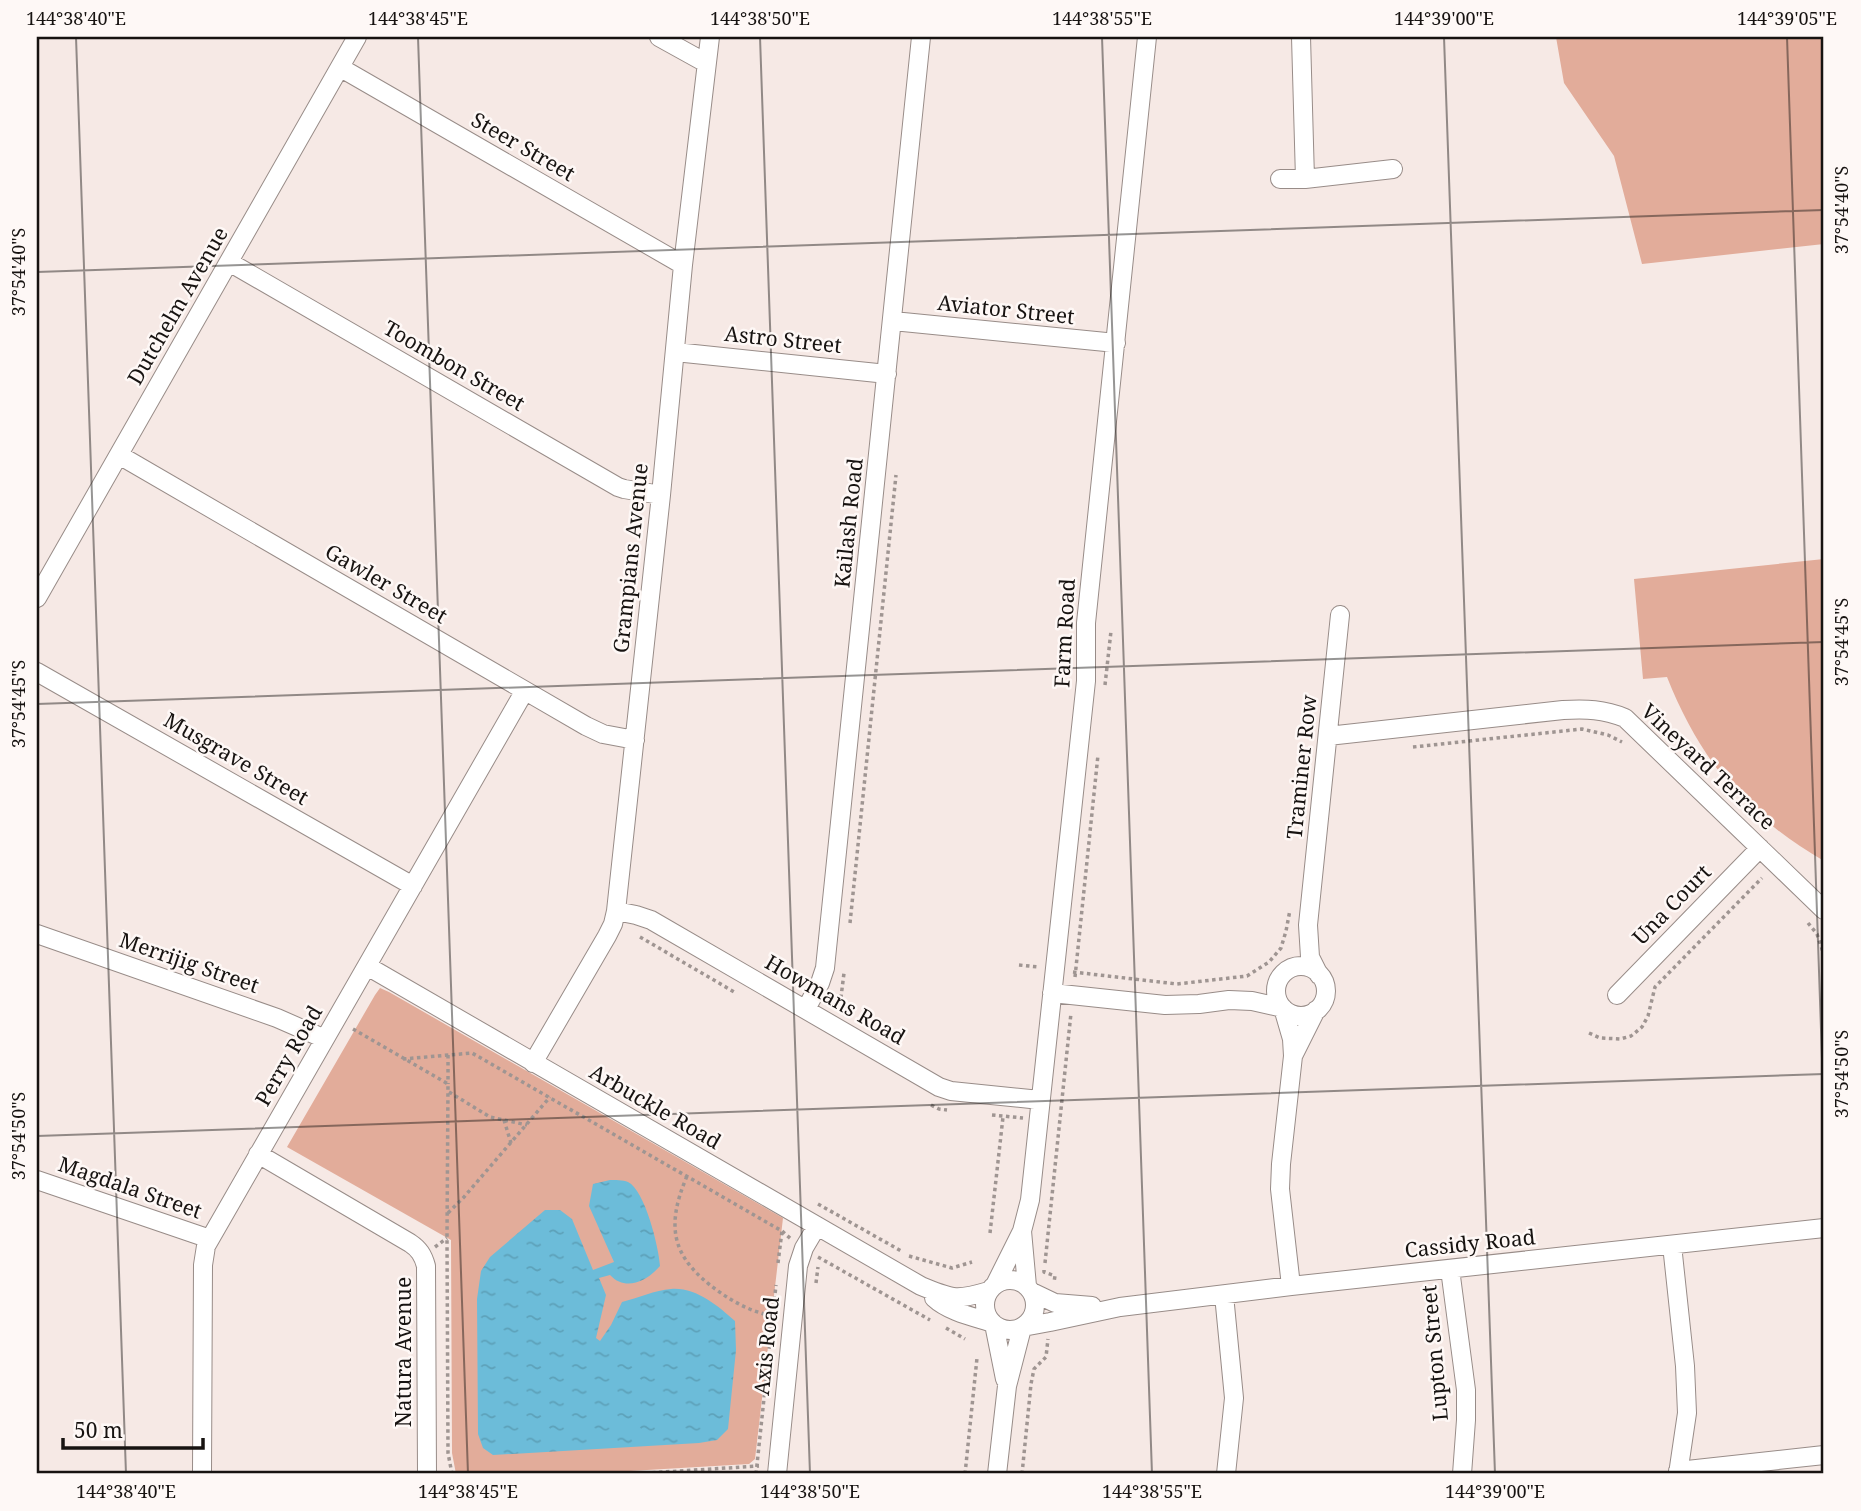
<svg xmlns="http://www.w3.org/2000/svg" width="1861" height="1511" font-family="'Noto Serif',serif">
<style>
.green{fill:#e2ac9a}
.water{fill:url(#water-ripples)}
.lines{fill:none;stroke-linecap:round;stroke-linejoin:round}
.street-casing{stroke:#988c88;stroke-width:20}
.path{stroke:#9f9592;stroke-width:3.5;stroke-dasharray:3.5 3.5;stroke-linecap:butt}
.street{stroke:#fff;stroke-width:18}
.ticks{fill:none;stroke:#171311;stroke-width:2;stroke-opacity:0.45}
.labels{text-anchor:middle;stroke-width:5;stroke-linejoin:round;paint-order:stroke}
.street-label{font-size:21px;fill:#171311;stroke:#fef8f6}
.neatline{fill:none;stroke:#171311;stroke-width:2.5}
.ticks-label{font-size:18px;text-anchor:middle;fill:#171311}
</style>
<defs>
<pattern id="water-ripples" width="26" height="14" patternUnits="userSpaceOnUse" patternTransform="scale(1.75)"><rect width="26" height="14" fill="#6cbcd9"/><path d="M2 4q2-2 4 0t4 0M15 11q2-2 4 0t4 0" fill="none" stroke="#5da1b9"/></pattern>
</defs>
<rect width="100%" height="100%" fill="#f6e9e5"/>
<path class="green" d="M1556,37H1824V244L1642,264L1614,156L1564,83Z
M1824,559V861C1746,816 1700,760 1667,677L1643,679L1634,579Z
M380,988L389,992L783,1218L755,1459L749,1464L579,1474H456L452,1453L451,1240L287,1147L375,995Z"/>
<path class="water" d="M610,1180C615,1180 623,1180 628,1182C645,1190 659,1248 660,1266C647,1281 626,1292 610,1275L599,1278L606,1295L596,1338L600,1341L611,1325L622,1302C638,1298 655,1290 671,1289C696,1287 718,1306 735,1321L736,1350L728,1429L717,1440L699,1443L493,1455L483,1448L478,1434L477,1299L481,1271L490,1257L545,1210H560L572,1219L593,1270L614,1262L589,1206L593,1184Z"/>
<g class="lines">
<g class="street-casing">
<path id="street" d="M659,37L706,63
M1301,37L1305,179
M341,68L683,265
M1280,179H1305L1393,169
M229,262L618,487L624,489L661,495
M893,321L1116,343
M675,352L887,374
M119,455L586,726L603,734L635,740
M37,598L357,37
M37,672L413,886
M1328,736L1563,710C1587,709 1603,709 1625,718L1824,910
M616,911L636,915L651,920L939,1087L951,1091L1040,1100
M37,934L277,1018L325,1039
M367,966L921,1286C953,1299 955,1301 989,1291
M1276 991a25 25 0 1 1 50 0a25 25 0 1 1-50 0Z
M1319,975L1310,957L1308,925L1340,615
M1052,993L1165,1005L1199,1004L1229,1000L1252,1001L1283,1008
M1617,995L1760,848
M1283,1008L1292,1039L1293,1056L1281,1164L1280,1189L1291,1286
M806,1009L820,983L825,968L921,37
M1293,1056L1316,1010
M533,1063L607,936L613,924L616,911L661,495L683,265L710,37
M258,1154L410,1243C419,1249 423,1255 426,1266L427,1474
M37,1180L210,1239
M1022,1231L1027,1286
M1672,1245L1685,1366L1687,1413L1678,1474
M1450,1269L1466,1390V1420L1462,1474
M985 1305a25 25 0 1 1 50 0a25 25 0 1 1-50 0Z
M995,1285L1022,1231L1030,1200L1086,681V623L1147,37
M1032,1292L1055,1303L1092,1306
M1224,1295L1234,1398L1226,1474
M934,1298C949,1312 974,1317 993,1323
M994,1324L1005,1379
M1023,1327L1050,1322L1120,1307L1291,1286L1824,1228
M1678,1471L1824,1455
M202,1474L203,1265L206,1246L524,692
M777,1474L798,1266L804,1248L817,1226
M997,1474L1007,1386L1022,1328"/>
</g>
<path class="path" d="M1105,685L1111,631
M1413,747L1582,729L1608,735L1622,742
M850,923L896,475
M1808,923L1817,934L1824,955
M640,937L736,993
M1019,965L1038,967
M1073,972L1177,984L1247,976L1269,962L1281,948L1286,931L1290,910
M1075,977L1098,755
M840,1005L844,973
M353,1029L448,1084L447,1238L448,1453L452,1474
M1589,1033L1600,1038L1620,1039L1631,1036L1642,1027L1648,1016L1655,987L1762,878
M448,1055V1084
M403,1059L472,1053L782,1231L791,1239
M449,1092L490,1117L527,1125
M931,1105L939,1109L947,1110
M992,1115L1023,1118
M504,1120L511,1143
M687,1176C665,1228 672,1258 718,1291C735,1303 752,1312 773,1316
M818,1204L903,1252
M448,1213L464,1197L550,1097
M990,1233L1003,1117
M435,1247L447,1238
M909,1256L952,1268L972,1262
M818,1257L930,1320
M778,1263L782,1231
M1045,1263L1071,1013
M1044,1270V1272L1055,1276L1054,1282
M816,1283L818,1267
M946,1328L965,1339
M631,1474L759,1466
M756,1474L776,1285
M965,1474L977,1358
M1022,1474L1031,1384L1034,1369L1046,1357L1048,1339"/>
<use href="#street" class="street"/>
</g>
<path class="ticks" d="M76,37L126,1474M418,37L468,1474M760,37L810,1474M1102,37L1152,1474M1444,37L1495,1474M1787,37L1824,1117M37,272L1824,210M37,704L1824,642M37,1136L1824,1074"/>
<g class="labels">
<g class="street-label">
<text transform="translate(523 147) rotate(30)" y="7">Steer Street</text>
<text transform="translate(178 306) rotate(-60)" y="7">Dutchelm Avenue</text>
<text transform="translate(1006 310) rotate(6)" y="7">Aviator Street</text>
<text transform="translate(783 340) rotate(6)" y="7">Astro Street</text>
<text transform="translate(454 366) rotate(30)" y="7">Toombon Street</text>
<text transform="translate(849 523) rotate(-84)" y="7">Kailash Road</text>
<text transform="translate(631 558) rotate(-84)" y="7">Grampians Avenue</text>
<text transform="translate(386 584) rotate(30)" y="7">Gawler Street</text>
<text transform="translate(1065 633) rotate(-87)" y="7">Farm Road</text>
<text transform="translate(236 759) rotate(30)" y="7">Musgrave Street</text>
<text transform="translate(1302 767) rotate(-84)" y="7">Traminer Row</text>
<text transform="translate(1708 767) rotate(43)" y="7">Vineyard Terrace</text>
<text transform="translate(1672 905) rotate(-46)" y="7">Una Court</text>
<text transform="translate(189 963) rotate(19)" y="7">Merrijig Street</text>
<text transform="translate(835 1000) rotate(30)" y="7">Howmans Road</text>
<text transform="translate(289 1056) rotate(-60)" y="7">Perry Road</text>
<text transform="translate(655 1107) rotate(30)" y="7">Arbuckle Road</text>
<text transform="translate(130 1188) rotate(19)" y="7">Magdala Street</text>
<text transform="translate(1470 1244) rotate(-6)" y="7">Cassidy Road</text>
<text transform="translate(767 1346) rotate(-84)" y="7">Axis Road</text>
<text transform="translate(404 1352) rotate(-90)" y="7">Natura Avenue</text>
<text transform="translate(1435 1353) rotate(-95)" y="7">Lupton Street</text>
</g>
</g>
<rect width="1861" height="1511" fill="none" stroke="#fef8f6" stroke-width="77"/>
<path d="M63 1438v10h140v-10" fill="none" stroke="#171311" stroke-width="3.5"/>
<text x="74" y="1438" font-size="21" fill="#171311" stroke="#fef8f6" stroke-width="5" paint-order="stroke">50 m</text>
<rect x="38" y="38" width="1784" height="1434" class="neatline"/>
<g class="ticks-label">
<text x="76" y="25">144°38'40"E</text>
<text x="418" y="25">144°38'45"E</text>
<text x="760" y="25">144°38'50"E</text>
<text x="1102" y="25">144°38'55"E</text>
<text x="1444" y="25">144°39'00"E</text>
<text x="1787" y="25">144°39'05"E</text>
<text transform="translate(1842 210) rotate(-90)" y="6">37°54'40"S</text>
<text transform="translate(19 272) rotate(-90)" y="6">37°54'40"S</text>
<text transform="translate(1842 642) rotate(-90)" y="6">37°54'45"S</text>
<text transform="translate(19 704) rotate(-90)" y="6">37°54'45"S</text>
<text transform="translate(1842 1074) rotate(-90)" y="6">37°54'50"S</text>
<text transform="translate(19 1136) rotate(-90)" y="6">37°54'50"S</text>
<text x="126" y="1498">144°38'40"E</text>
<text x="468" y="1498">144°38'45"E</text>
<text x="810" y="1498">144°38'50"E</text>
<text x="1152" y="1498">144°38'55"E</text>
<text x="1495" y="1498">144°39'00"E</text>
</g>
</svg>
